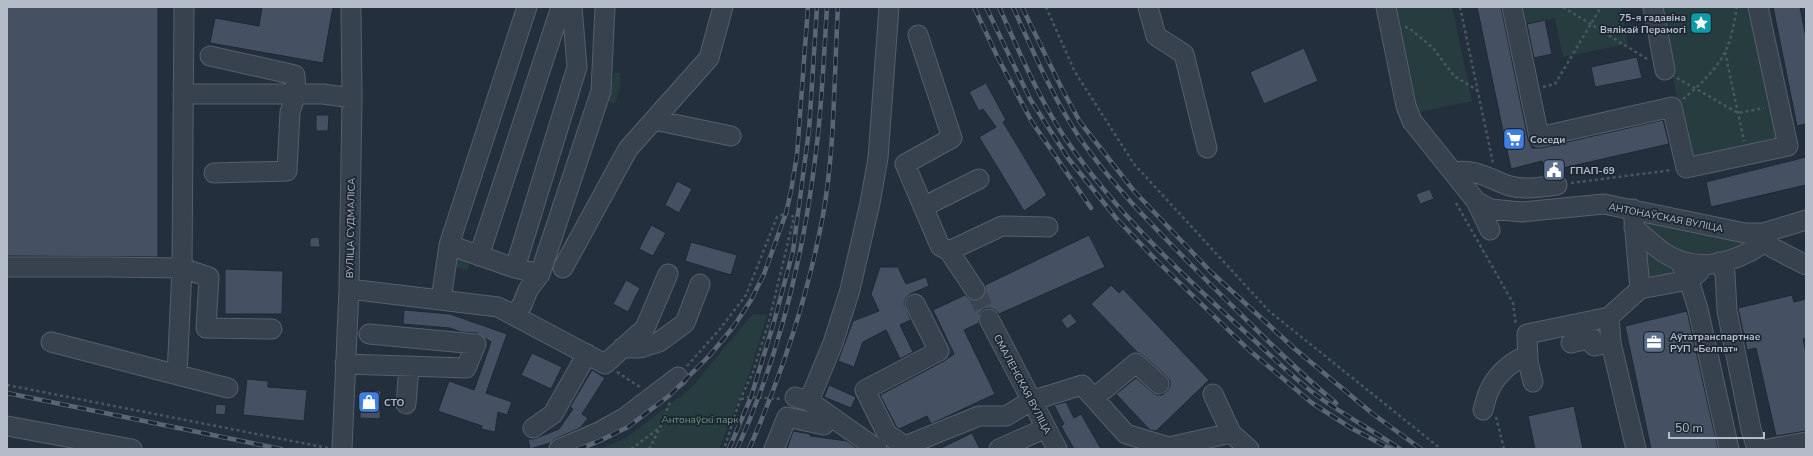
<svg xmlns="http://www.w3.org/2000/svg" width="1813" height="456" font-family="'Nunito Sans',sans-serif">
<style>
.green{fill:#263c3f}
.building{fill:#455162;stroke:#1f2835}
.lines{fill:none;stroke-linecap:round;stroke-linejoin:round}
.minor-tunnel{stroke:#3a4453;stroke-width:19;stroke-dasharray:19 10;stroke-linecap:butt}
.minor-casing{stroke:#565f6c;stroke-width:21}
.path{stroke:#44595c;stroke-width:2.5;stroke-dasharray:3 3;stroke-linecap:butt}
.minor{stroke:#38414e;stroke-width:19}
.rail-casing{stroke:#5a6575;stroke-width:4.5}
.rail{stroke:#1d2633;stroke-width:3;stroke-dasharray:9;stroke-linecap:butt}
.labels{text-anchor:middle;stroke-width:3.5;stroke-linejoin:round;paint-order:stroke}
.poi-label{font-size:10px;font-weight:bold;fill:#b4bcc9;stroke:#1d2633;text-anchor:start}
.street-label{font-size:10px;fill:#b4bcc9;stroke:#1d2633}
.park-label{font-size:10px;fill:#6b9a76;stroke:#1d2633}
</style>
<rect width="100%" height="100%" fill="#242f3e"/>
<path class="green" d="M1393,7H1452L1472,101L1414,113Z
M1523,7H1621L1628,44L1563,57L1555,18L1526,24Z
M1660,7H1750L1781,144L1689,164Z
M614,73H620V87L615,103L608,101L612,90L608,89L609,83H613Z
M1644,221L1751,241L1731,250L1695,255L1672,248L1643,226Z
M1642,246L1677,271L1673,274L1647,278Z
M460,257L470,259L468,270L452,267L454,260Z
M753,314L767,315L750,372L719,449H600L626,438L690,389Z"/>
<path class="building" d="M7,7H158V257L7,256Z
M262,7H333L323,63L210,43L215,18L259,26Z
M1477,7H1501L1528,139L1532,148H1541L1663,120L1669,144L1545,172L1542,161L1511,169Z
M1773,7H1800L1806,38V124L1797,126Z
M1545,20L1552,54L1534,58L1527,24Z
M1304,48L1318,81L1264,104L1250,72Z
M1637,57L1642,78L1595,87L1591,67Z
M986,83L1006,120L1003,122L1047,195L1024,211L979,137L996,127L983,109L979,111L969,92Z
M316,115H329L328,131H316Z
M1806,157V185L1711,207L1706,182Z
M677,181L692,189L679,213L665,205Z
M1430,189L1434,199L1420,204L1416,194Z
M651,225L666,233L653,256L639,249Z
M1089,235L1105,267L999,314L995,310L989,308L984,309L980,313L979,323L964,330L995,394L931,424L927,416L899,429L896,426L880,395L944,361L954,354L933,310L965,295L970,300L981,299L985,294V285Z
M319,237L320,247H310V238Z
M691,242L737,255L731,275L685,261Z
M880,267H898L906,284L926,277L929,286L910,294L906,298L904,304L911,320L900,325L913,352L900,359L886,330L863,342L854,367L838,361L853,321L879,311L871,294Z
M225,269L283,271L282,314H225Z
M626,280L640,288L628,312L613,304Z
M1111,285L1119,293L1123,289L1209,380L1156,431L1150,430L1116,394L1136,378L1152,392L1157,395H1162L1167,391L1170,386V381L1166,376L1143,355L1137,352L1091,304Z
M1792,295L1794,302L1806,299V338L1803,339L1806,352V431L1776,436L1756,348L1747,350L1738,308Z
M404,310L450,314L507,334L486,393L512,402L507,415L498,412L495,432L481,429L482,426L438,411L449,381L474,390L491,342L477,333L461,332L450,328L403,324Z
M1687,311L1718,449H1651L1625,326Z
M1070,313L1077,322L1067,329L1061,320Z
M532,353L562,367L551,389L521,375Z
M592,370L605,378L582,414L588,418L580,428L555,439L550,443L530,449L528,439H534L559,429L573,409L570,407Z
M247,379L268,381V387L307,390L304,421L243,415Z
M829,385L856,397L851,408L824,397Z
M360,390L381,391L380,419L360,418Z
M1066,402L1074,418L1081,414L1101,449H1074L1061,426L1064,424L1054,405Z
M216,404L226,405L225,415L215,414Z
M1574,406L1583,449H1535L1528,416Z
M793,431L810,434V436L847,441L858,449H787Z
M972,433L980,449H939Z"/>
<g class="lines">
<path class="minor-tunnel" d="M975,290L989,319"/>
<g class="minor-casing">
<path id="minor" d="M1148,7L1156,36L1184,54L1207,148
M1386,7L1406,106L1412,121L1476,201L1490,209L1522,212L1604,204L1745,233H1763L1806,220
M1512,7L1539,137L1672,107L1686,168L1788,146L1758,7
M1653,7L1665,70
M918,35L952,138L905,164L940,246L949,251L975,290
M210,56L295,75L296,94L290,112L287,171L214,173
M183,94H323L352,98
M654,120L731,136
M1453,172C1476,168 1489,179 1510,186C1525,190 1542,187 1557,185
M1476,201L1490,230
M923,207L979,179
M1634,228C1644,236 1653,245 1663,252C1697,275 1736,263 1767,241L1763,233
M1767,241L1773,248L1806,265
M949,251L1002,226L1048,227
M479,256L561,7
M1679,260L1689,280L1698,309L1729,449
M1719,262L1725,273L1727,311L1751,429L1757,449
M7,267H106L182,268L184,7
M515,268L577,67L572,7
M563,268L628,149L709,58L723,7
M540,274L601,91L605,7
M349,289L498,307L605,364L645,328L668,274
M1640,289L1689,280L1699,272
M441,300L449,245
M915,304L939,351L865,390L887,434L905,446L979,416H1006L1031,401L1082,385L1126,434L1169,447L1231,433L1249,449
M513,315L522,305L528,290L540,274L515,268L449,245L527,7
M1609,317L1611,343L1636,449
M989,319L1057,449
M51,342L228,388
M1571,343L1592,338L1594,346L1611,343
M622,348H640L659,342L685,323L700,284
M345,364L466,368L476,344L369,334
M177,375L182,268L209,277L206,328L272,329
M1533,382L1528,362L1527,334L1609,317L1640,289L1633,209
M1213,394L1231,433
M795,397L809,401L877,449
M1094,398L1136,363L1159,384
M809,401L833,343L850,290L870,203L878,158L889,7
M406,404L409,367
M1483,410C1485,404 1486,397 1489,391C1495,377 1512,359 1528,356
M7,426L132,449
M533,428L553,414L587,354
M342,449L349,289L352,98L351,7
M559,449L599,432L624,418L678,377
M774,449L787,417L824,425
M999,449L1046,428
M1768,449L1806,442"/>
</g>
<path class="path" d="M1046,7L1075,72L1134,164L1269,311L1441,449
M1460,7L1493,163
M1563,7L1647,59
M1405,27L1409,28L1433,48L1454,76L1477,90
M1725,52L1744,141
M1677,78L1738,113L1764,108
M1543,87L1555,84L1601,7
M1683,99C1699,86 1716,70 1725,52C1732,39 1734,22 1737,7
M1571,183L1672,170
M1456,203L1513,303L1516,325
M687,366L720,329L746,295L777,217L786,213L794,217L769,321L753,372L740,400L724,449
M617,372L640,387
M7,385L328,448
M741,399L751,397L782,399
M1496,417L1504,449
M631,449L658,429
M649,449L660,428L670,402"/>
<use href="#minor" class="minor"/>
<g class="rail-casing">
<path id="rail" d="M974,7L997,56L1032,122L1091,208
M986,7L1030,99L1068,158L1116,218L1157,261L1249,350L1312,403L1351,428L1391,449
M999,7C1019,51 1038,97 1065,138C1114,210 1178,271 1243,330C1269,353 1294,380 1323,400C1348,417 1375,432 1400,449
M1013,7C1033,51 1052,96 1079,137C1116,191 1164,237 1210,284C1251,324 1291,366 1336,403
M1022,7L1062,89L1080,122L1134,191L1211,272L1295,349L1373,414L1421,449
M7,393L281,449
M578,449L599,441L628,427L670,395L710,355L734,326L751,300L764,274L786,213L791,191L797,155L808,7
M729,449L751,397L774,322L793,251L809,130L817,7
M737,449C779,357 804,252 816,152C822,104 824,55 827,7
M749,449C782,374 808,296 823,215C835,149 834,75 838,7"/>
</g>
<use href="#rail" class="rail"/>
</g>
<defs>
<g id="sight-square" transform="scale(1.15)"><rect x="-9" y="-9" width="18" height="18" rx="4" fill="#0f9aa8" stroke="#1d2633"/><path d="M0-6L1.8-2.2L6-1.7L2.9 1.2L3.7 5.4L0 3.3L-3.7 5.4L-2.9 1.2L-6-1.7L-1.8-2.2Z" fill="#fff"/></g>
<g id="supermarket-square" transform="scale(1.15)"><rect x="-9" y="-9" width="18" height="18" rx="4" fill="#3f7fe0" stroke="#1d2633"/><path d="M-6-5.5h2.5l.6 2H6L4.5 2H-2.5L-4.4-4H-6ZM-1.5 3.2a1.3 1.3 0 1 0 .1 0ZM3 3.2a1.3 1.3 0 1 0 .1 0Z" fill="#fff"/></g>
<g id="civic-square" transform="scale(1.15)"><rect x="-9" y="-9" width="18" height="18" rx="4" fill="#5c6f8a" stroke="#1d2633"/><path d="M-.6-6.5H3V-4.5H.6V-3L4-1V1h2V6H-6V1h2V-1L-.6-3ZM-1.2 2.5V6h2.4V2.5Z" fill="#fff"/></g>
<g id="office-square" transform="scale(1.15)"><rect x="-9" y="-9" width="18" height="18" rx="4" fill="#5c6f8a" stroke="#1d2633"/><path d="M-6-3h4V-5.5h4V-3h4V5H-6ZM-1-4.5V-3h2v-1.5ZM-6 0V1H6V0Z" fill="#fff"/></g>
<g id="shop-square" transform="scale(1.15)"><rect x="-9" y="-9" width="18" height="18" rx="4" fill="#3f7fe0" stroke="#1d2633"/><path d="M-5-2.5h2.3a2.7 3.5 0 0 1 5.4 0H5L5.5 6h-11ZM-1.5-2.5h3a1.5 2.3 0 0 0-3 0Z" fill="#fff"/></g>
</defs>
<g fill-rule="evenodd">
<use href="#sight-square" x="1701" y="23"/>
<use href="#supermarket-square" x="1514" y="139"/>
<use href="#civic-square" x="1554" y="170"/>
<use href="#office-square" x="1654" y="342"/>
<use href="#shop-square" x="369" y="402"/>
</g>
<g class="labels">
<g class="poi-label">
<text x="1686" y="21" text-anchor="end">75-я гадавіна<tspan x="1686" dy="12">Вялікай Перамогі</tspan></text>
<text x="1530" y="143">Соседи</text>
<text x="1570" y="174">ГПАП-69</text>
<text x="1670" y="340">Аўтатранспартнае<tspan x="1670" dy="12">РУП «Белпат»</tspan></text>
<text x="384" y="406">СТО</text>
</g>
<g class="street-label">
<text transform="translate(1666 217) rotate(11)" y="4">АНТОНАЎСКАЯ ВУЛІЦА</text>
<text transform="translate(350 228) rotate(-89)" y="4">ВУЛІЦА СУДМАЛІСА</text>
<text transform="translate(1023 384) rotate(62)" y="4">СМАЛЕНСКАЯ ВУЛІЦА</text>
</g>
<g class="park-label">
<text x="700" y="423">Антонаўскі парк</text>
</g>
</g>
<rect width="1813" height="456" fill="none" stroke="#b4bcc9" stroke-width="16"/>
<path d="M1669 432v6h95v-6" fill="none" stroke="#b4bcc9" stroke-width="2"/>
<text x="1675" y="432" font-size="12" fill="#b4bcc9" stroke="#1d2633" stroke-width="3" paint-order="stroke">50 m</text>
</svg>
